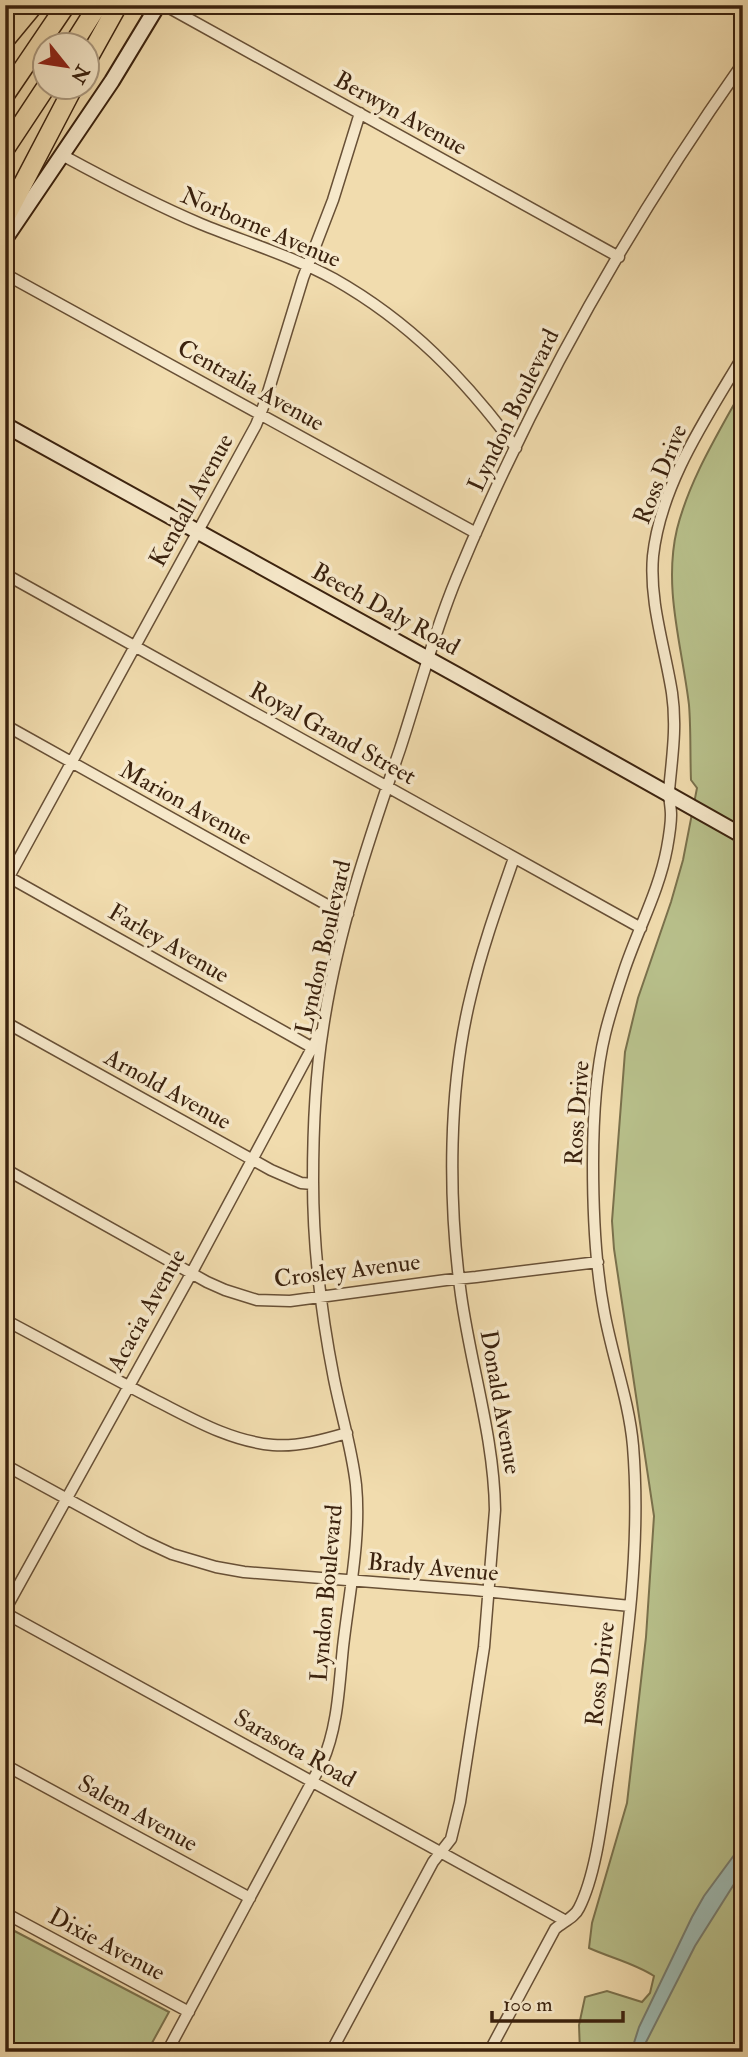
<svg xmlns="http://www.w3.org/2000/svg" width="748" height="2057" font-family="'IM FELL Double Pica',serif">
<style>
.green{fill:#b8c08b;stroke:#7a714c;stroke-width:2}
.water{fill:#9dbab3;stroke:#767d71;stroke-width:2}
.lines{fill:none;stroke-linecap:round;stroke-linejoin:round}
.street-casing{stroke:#685036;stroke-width:13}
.secondary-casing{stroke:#3b220e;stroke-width:18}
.highway-casing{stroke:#3b220e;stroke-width:21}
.street{stroke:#f6e8ca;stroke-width:10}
.secondary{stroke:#f6e8ca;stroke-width:14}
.highway{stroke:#f1dcae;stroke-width:18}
.labels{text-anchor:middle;stroke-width:7;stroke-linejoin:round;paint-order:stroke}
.street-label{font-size:24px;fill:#3b220e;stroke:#f6e8ca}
</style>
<rect width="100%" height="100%" fill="#f1dcae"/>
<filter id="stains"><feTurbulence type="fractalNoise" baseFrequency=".00286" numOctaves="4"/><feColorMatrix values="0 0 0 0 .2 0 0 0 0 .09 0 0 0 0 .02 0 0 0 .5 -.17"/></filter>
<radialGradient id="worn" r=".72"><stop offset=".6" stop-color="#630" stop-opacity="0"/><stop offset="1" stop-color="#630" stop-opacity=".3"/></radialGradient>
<path class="green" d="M743,388V2052H580L579,2025L585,1997L607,1991L642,2002L650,1993L654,1976C634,1963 611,1958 589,1948L592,1923L627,1803L646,1637L654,1516L614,1249L612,1221L625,1052L638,998L671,902L683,860L697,788L691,780C690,755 691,729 689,705C682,646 663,588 677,529C690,478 718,434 743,388Z
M5,1926L169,2012L147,2052H5Z"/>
<path class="water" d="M743,1843V1870L695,1946L641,2052H628L633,2046L639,2027L692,1917L704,1896Z"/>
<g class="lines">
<g class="street-casing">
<path id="street" d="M164,5L619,257
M62,155C108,180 153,204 201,224C245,242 292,256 334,279C410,322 464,378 516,448
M5,274L476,533
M5,574L641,928
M5,725L329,906L348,914
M5,875L313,1048
M5,884L256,425L265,402L303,278L333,200L360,113
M5,1022L271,1170L301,1183L313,1184
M5,1169L207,1282L225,1290L257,1300L290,1301L446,1280L476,1277L598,1262
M5,1320C54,1346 103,1373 153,1399C191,1418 229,1441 273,1445C298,1447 323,1440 347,1433
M5,1465L144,1541L172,1554L216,1567L244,1572L475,1590L630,1606
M5,1610L191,1274L320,1033
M5,1613L564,1920
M5,1765L250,1898
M5,1913L189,2012
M167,2052L322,1763C338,1727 339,1686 343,1647C349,1594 361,1538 356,1485C352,1449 341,1414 334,1379C321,1313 313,1248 313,1181C313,1130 315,1078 323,1028C337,933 369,839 400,749C419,691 434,632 457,577C532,396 630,223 743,63
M331,2052L433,1862L451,1839L460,1802L484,1647L495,1510C494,1437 471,1367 461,1295C448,1200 448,1088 471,995C482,948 498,904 514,858
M489,2052L555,1929C563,1922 575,1917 579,1908C597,1873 603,1811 609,1772C624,1665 642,1555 633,1446C629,1400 612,1356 604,1311C595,1263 593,1212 593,1164C593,1121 595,1075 605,1034C610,1013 617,992 624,971C638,929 659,891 667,848C669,837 671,826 671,815C671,807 669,799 669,791C672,757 677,727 672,693C665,648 649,602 653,556C661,483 707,417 743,356"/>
</g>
<g class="secondary-casing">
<path id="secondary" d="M5,239L112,81L158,5
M5,425L457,675L743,836"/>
</g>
<g class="highway-casing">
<path id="highway" d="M5,40L34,5
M72,46L98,5
M88,59L118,5
M5,95L66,5
M5,149L46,87
M5,218L73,88"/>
</g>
<use href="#street" class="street"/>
<use href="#secondary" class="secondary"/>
<use href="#highway" class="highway"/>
</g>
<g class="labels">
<g class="street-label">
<text transform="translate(401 113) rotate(29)" y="8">Berwyn Avenue</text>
<text transform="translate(261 227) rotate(23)" y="8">Norborne Avenue</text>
<text transform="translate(251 385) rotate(29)" y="8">Centralia Avenue</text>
<text transform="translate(513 410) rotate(-64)" y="8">Lyndon Boulevard</text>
<text transform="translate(660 474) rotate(-68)" y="8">Ross Drive</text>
<text transform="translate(191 500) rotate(-61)" y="8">Kendall Avenue</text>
<text transform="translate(386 609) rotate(29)" y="8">Beech Daly Road</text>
<text transform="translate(333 733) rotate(29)" y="8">Royal Grand Street</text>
<text transform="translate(186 803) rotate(29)" y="8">Marion Avenue</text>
<text transform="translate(169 943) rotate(30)" y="8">Farley Avenue</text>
<text transform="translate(323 947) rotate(-77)" y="8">Lyndon Boulevard</text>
<text transform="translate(168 1089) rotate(29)" y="8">Arnold Avenue</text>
<text transform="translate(577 1113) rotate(-86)" y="8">Ross Drive</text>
<text transform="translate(347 1270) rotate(-7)" y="8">Crosley Avenue</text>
<text transform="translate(146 1310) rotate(-61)" y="8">Acacia Avenue</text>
<text transform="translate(501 1402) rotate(80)" y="8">Donald Avenue</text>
<text transform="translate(433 1567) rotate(5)" y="8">Brady Avenue</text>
<text transform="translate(326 1593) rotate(-85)" y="8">Lyndon Boulevard</text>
<text transform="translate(600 1674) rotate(-83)" y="8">Ross Drive</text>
<text transform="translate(295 1748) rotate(29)" y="8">Sarasota Road</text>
<text transform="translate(138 1813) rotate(29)" y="8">Salem Avenue</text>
<text transform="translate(107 1944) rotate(28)" y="8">Dixie Avenue</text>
</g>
</g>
<rect width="748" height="2057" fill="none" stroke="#f1dcae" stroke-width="28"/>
<rect x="7" y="7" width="734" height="2043" fill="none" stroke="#3b220e" stroke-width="3.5"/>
<rect x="14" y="14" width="720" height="2029" fill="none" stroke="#3b220e" stroke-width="2"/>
<g transform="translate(66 66) rotate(120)"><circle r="33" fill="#f6e8ca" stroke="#ab997f" stroke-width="2"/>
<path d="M0-5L12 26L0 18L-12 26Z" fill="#8f2418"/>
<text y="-10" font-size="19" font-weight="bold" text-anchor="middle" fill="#3b220e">N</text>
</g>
<path d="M492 2011v10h131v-10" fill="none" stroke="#3b220e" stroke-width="3.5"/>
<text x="503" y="2011" font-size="21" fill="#3b220e" stroke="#f6e8ca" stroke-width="5" paint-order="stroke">100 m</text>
<rect width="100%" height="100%" filter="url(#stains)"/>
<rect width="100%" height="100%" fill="url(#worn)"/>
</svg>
